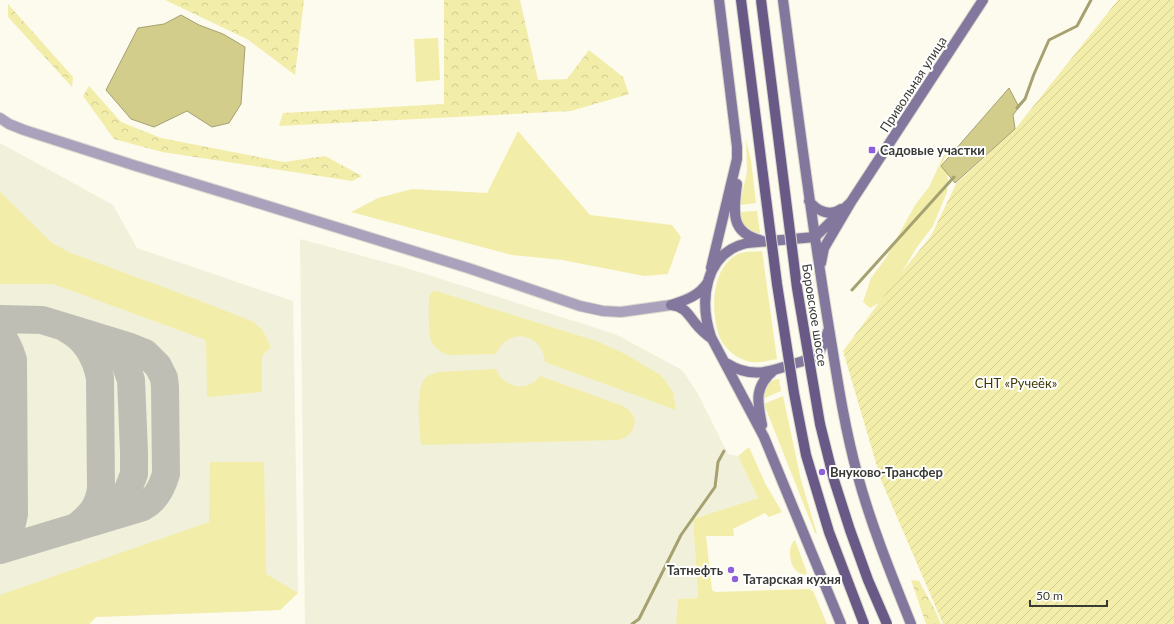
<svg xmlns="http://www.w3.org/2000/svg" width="1174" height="624" font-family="Lato,sans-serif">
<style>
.built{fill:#f1f0db}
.grass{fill:#f3edaa}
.forest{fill:url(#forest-crowns)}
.garden{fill:url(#garden-furrows)}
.water{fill:#d3cd8b;stroke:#a5a171}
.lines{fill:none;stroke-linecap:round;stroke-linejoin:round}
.stream{stroke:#a5a171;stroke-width:3}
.taxiway{stroke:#bfbeb4;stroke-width:28}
.street-casing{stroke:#d9d8cd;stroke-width:12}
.secondary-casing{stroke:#d9d8cd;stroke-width:12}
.primary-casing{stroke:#d9d8cd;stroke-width:12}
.street{stroke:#aaa2bd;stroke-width:10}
.secondary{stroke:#83779e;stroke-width:10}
.primary{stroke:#685987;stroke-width:10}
.primary-bridge-casing{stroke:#d9d8cd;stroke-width:12;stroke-linecap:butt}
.primary-bridge{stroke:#685987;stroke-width:10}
.poi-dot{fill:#8f5fd9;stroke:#fff;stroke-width:1.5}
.labels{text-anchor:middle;stroke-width:4;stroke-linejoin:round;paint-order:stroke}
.street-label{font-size:13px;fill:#3a3a35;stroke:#fff}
.poi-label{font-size:13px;font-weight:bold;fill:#3a3a35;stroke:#fff;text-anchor:start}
.park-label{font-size:13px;fill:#403b05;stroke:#fff}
</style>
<defs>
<pattern id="forest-crowns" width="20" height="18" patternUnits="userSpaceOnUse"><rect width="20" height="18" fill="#f3edaa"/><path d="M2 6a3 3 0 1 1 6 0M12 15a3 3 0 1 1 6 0" fill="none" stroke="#d1cc93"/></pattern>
<pattern id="garden-furrows" width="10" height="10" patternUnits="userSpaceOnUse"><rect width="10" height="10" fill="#f3edaa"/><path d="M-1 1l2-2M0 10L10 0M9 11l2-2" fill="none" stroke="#d1cc93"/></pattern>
</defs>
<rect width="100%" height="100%" fill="#fcfbee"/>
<path class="built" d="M0,143L113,205L137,248L293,301L298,593L280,610L96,617L89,624H0Z
M300,239L403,267L615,334L682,370L697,392L728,454L738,456L758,498L693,519L698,598L678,599L676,624H305Z"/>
<path class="grass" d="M438,38L440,80L416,82L414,39Z
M518,131L590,215L672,225L681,237L668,274L644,276L562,260L512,255L351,212L378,198L412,189L487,193Z
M746,140L751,160L756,203L741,205L740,203L747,172Z
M947,154L941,166L947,173L948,179L947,192L933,226L917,247L902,272L891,296L870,308L863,302L871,278L886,258L915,205L929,187L944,155Z
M0,192L52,243L71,253L190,297L254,322L263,331L271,347L262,356V392L207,397L206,340L53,284H0Z
M757,211L760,233C744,233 742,226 739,212Z
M762,251L777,359C766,361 754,365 744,360C735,357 725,348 721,340C710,316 710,268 738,254C745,251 755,252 762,251Z
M436,291L599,342L625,354L659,374L664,379L673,392L676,410L545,362C542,332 508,327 496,354L448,355C441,352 434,348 431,341C428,333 429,305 429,296L432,292Z
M496,369C503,388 528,393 540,376L623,406C641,416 637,435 618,440L421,445C420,430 415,392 424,380C427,375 433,374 438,372Z
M779,379L781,391L762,399C765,387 765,381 779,379Z
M783,396L801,480L817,534L815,533L764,404Z
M749,447L765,483L782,512L769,517L765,513L733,529L734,536H706L712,590L715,592L809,589L813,591L827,624H676L678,599L698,598L693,519L758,498L738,456Z
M210,462H264L266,574L298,593L280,610L96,617L89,624H0V595L209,522Z
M795,540L807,573L805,575C801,574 797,572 794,568C789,561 788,546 795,540Z"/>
<path class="forest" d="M165,0H304L295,75L247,39Z
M444,0H520L538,80L567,79L589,50L623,77L629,94L571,111L279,126L283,113L444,104Z
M8,4L73,77L72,87L8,17Z
M89,86L121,122L161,138L284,162L325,156L362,176L352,181L162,152L114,139L83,96Z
M911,580L919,581L934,608L941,624H926Z"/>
<path class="garden" d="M1118,0H1174V624H943L881,480L843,351L902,272L931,236L956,184L1016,128Z"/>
<path class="water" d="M181,15L199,25L223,34L245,47L241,104L229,123L212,127L187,111L154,127L131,119L106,90L138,28L164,24Z
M1009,88L1019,107L1013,115L1015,129L955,183L941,166Z"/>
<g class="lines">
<path class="stream" d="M1017,108L1025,99L1034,74L1049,40L1077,26L1091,0
M852,290L954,177
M632,624L639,619L681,535L715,487L718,462L724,451"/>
<path class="taxiway" d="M0,319L42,320L130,347L145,353L158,366L164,378L165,387L166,474C162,488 156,500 143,507L0,550
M67,329C86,339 96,358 100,378L101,488C99,507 90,516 75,528
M0,334C7,342 10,350 13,360L14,514C12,526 8,537 0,545
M102,340L112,347L119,354L125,363L131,380L134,452V474L125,497L120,504L102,519"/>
<g class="street-casing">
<path id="street" d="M0,118L9,124L24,130L133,165L245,199L468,268L580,306L603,311L621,312L671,305"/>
</g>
<g class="secondary-casing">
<path id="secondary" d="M783,0C797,109 811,219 829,328C837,377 844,425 857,473C871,525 891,574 911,624
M737,184C734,210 729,232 760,240
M809,201C817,211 830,217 841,209
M821,263L824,248L851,202L983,0
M711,268L737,159V147L719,0
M671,305C684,306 688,314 695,323C700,329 705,334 711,338
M671,305C686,300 699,296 708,282
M726,363C750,378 767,373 793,364C801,362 812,359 818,353C823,347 826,338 828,331
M762,425C758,403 753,388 773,371
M841,624L764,437L711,337C699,301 704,253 747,243L815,237L851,202"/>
</g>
<g class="primary-casing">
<path id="primary" d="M741,0L763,175"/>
</g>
<use href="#street" class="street"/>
<use href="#secondary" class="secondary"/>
<use href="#primary" class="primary"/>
<g class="primary-bridge-casing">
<path id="primary-bridge" d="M761,0L797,288L820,424L834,480L850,530L868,580L887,624
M763,175L777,284L794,393L806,455L829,532L864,624"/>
</g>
<use href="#primary-bridge" class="primary-bridge"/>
</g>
<g class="poi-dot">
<rect x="868" y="146" width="8" height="8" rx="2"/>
<circle cx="822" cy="472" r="4"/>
<circle cx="731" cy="570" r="4"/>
<circle cx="735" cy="579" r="4"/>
</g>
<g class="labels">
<g class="street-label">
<text transform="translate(913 84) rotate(-57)" y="5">Привольная улица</text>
<text transform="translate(815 315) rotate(81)" y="5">Боровское шоссе</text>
</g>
<g class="poi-label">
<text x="880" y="155">Садовые участки</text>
<text x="830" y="477">Внуково-Трансфер</text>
<text x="723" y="575" text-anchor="end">Татнефть</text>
<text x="743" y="584">Татарская кухня</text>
</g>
<g class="park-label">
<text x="1016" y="388">СНТ «Ручеёк»</text>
</g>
</g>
<path d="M1030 600v6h77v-6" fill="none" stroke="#3a3a35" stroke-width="2"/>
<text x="1036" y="600" font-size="12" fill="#3a3a35" stroke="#ffffff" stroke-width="3" paint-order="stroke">50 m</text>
</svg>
